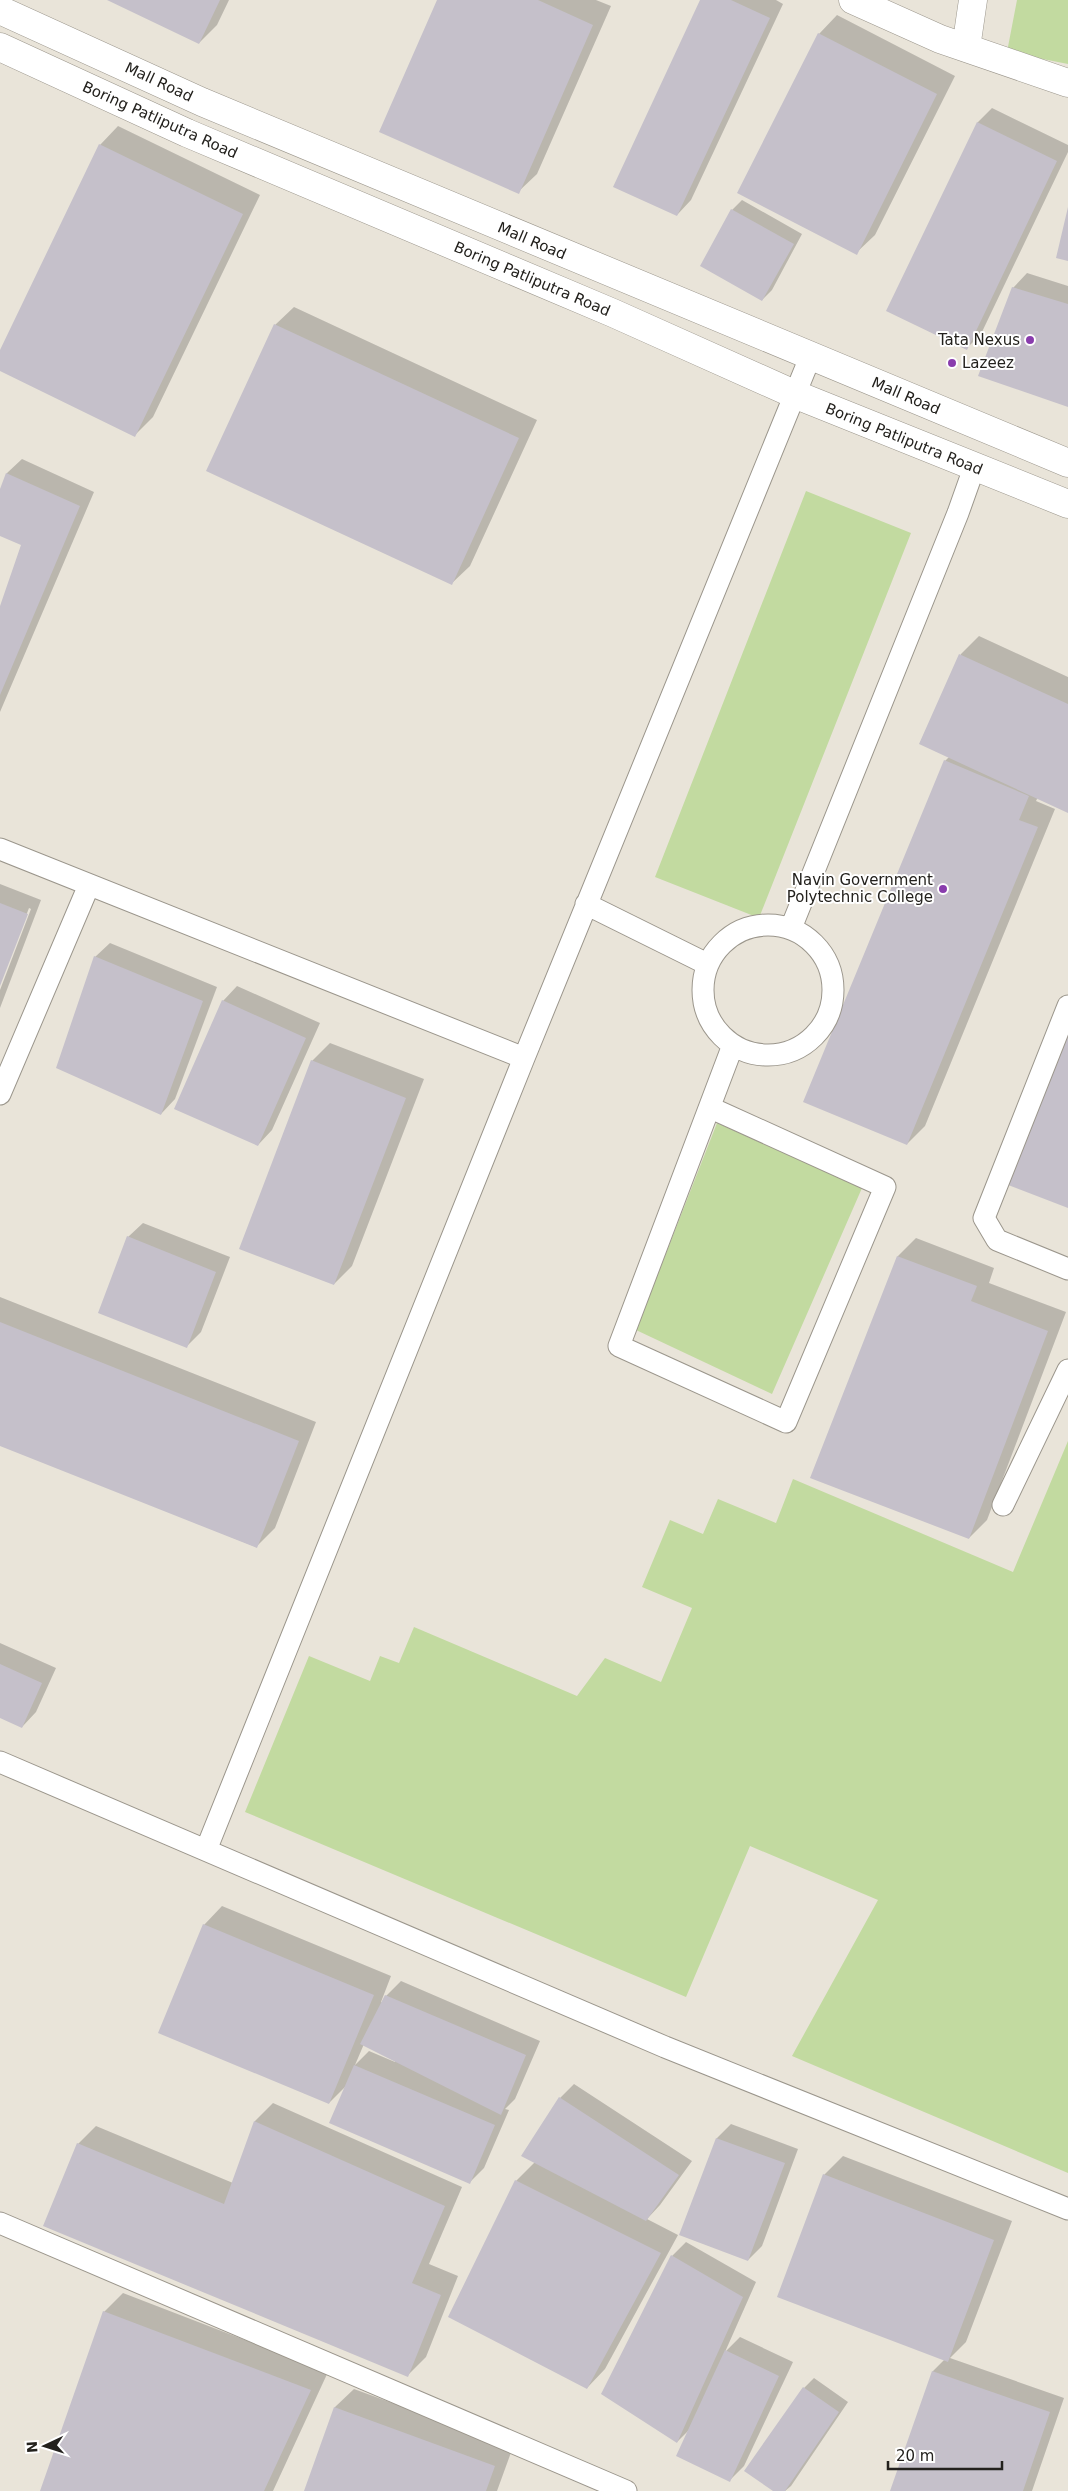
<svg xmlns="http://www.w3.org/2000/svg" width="1068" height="2491" font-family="'DejaVu Sans',sans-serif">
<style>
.green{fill:#c2daa0}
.shadow{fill:#0003;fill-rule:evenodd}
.building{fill:#c5c0ca}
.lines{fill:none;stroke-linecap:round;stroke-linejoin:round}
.lane-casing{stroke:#9b968c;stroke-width:23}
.street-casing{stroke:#9b968c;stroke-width:29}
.secondary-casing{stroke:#9b968c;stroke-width:29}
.lane{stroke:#fff;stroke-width:21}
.street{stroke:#fff;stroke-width:28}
.secondary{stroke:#fff;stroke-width:28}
.poi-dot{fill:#893cad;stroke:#fff;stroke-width:2}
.labels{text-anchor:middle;stroke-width:4;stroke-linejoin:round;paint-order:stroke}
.street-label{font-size:15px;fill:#23211d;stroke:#fff}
.poi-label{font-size:15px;fill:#23211d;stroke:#fff;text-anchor:end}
</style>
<rect width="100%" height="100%" fill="#e9e4d9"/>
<path class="green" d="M1017,0H1068V64L1007,52Z
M806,491L911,533L759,918L655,877Z
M717,1123L862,1188L772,1394L636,1330Z
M1068,1441V2173L792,2056L878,1900L750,1846L686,1997L245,1812L309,1656L370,1681L380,1656L399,1663L414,1627L577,1696L605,1658L661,1682L692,1608L642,1587L670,1520L703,1534L718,1499L776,1523L793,1479L1013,1572Z"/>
<path class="shadow" d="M109,0H229L217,25L199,43Z
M438,0H596L611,6L537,174L518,192Z
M701,0H776L783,4L691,200L677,215Z
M837,15L955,76L875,235L856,253L819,34Z
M992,108L1068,145V152L981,334L966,349L888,311L978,122Z
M118,126L260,195L153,417L135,435L0,370V353L100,145Z
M742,200L802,234L772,290L762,300L732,210Z
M1027,273L1068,286V405L1013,288Z
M294,307L537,420L470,566L451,584L275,325Z
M22,459L94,492L0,712V609L22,544L0,534V493L7,473Z
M979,636L1068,677V811L1038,797L1036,801L1055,809L925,1126L907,1144L945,761L949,757L920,743L961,654Z
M0,884L41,900L0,1008V990L31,909L29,908L0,983Z
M110,943L217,987L175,1099L161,1114L95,957Z
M237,986L320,1023L272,1130L258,1145L223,1001Z
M330,1043L424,1079L352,1266L334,1284L312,1061Z
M143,1223L230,1257L201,1332L187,1346L128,1237Z
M916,1238L994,1268L989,1283L1066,1312L987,1520L969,1538L812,1477L898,1256Z
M0,1297L316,1422L275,1528L256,1547L0,1444Z
M0,1643L56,1668L36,1712L22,1727L0,1717Z
M222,1906L391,1976L381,2002L383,2003L386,1996L401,1981L540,2041L515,2099L505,2109L509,2110L484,2168L470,2182L347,2085L329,2103L204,1925ZM364,2044L395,2060V2062L369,2051L355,2065Z
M574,2084L692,2161L660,2205L647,2219L678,2235L605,2369L587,2388L516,2181L535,2162L560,2098Z
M273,2103L462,2187L429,2264L458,2276L426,2357L407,2376L78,2144L96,2126L233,2183L255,2121Z
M731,2124L798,2149L762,2246L748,2260L681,2235L717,2138Z
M843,2156L1012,2221L966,2342L950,2358L1064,2398L1032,2491H894L933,2371L945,2359L824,2175Z
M686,2242L756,2282L725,2352L740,2337L793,2362L744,2466L730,2480L690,2429L677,2442L672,2256Z
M123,2293L328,2372L273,2491H42L104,2312Z
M814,2378L848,2402L791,2486L785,2491H775L804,2388Z
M354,2389L513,2447L497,2491H305L335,2407Z"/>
<path class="building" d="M107,0H220L199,44Z
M437,0H538L593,25L519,194L379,132Z
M700,0H731L770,18L677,216L613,187Z
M818,33L937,94L857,255L737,193Z
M977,122L1057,161L967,350L886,311Z
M99,144L243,214L135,437L0,371V350Z
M1068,207V261L1056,258Z
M731,209L794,244L762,301L700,266Z
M1012,287L1068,304V407L978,376Z
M274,324L519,438L452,585L206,471Z
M6,473L80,506L0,695V606L21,545L0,536V489Z
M959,654L1068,704V813L919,744Z
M944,760L1029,796L1019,820L1038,827L907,1145L803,1102Z
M0,903L28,914L0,986Z
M94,956L203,1001L161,1115L56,1068Z
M222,1000L306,1038L258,1146L174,1109Z
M1068,1030V1208L1003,1183Z
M311,1060L406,1098L334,1285L239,1249Z
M127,1236L216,1272L187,1348L98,1313Z
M897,1256L977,1286L971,1301L1048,1331L969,1539L810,1478Z
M0,1322L299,1441L257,1548L0,1446Z
M0,1664L42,1683L22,1728L0,1718Z
M203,1924L374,1995L329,2104L158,2033Z
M385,1995L526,2055L501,2115L360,2044Z
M354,2065L495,2125L470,2184L329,2123Z
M559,2097L679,2175L646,2221L521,2156Z
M254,2121L445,2206L412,2283L441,2295L408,2377L43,2226L77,2143L224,2204Z
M716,2138L785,2163L748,2261L679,2235Z
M823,2174L994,2240L948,2362L777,2297Z
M515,2180L661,2253L587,2389L448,2317Z
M671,2255L743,2297L677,2443L601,2394Z
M103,2311L311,2390L264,2491H40Z
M725,2350L779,2376L730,2482L676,2456Z
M932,2371L1050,2412L1023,2491H890Z
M803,2387L839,2412L785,2491H773L744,2471Z
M334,2407L495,2466L486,2491H304Z"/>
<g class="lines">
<g class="lane-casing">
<path id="lane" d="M0,849L524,1058
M586,904L707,964
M703 990a65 65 0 1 1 130 0a65 65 0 1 1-130 0Z
M791,928L958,513L974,468
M1068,1006L984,1218L997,1240L1068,1269
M0,1094L89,885
M711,1108L885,1187L786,1422L619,1346L733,1045
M1003,1505L1068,1370
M0,1762L665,2047L1068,2209
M206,1850L524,1058L811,355
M0,2223L626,2491"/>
</g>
<g class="street-casing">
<path id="street" d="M853,0L940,39L1068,83
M966,48L973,0"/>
</g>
<g class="secondary-casing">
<path id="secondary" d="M0,10L202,102L1068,463
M0,47L187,133L613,313L794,394L1068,504"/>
</g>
<use href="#lane" class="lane"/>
<use href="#street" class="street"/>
<use href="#secondary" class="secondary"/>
</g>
<g class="poi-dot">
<circle cx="1030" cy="340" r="5"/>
<circle cx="952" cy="363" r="5"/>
<circle cx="943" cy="889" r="5"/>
</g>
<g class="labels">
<g class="street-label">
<text transform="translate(159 82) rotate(25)" y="5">Mall Road</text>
<text transform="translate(160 120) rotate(24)" y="5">Boring Patliputra Road</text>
<text transform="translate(532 241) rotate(23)" y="5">Mall Road</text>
<text transform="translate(532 279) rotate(23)" y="5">Boring Patliputra Road</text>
<text transform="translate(906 396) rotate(23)" y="5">Mall Road</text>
<text transform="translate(904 439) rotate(22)" y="5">Boring Patliputra Road</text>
</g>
<g class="poi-label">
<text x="1020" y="345">Tata Nexus</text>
<text x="962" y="368" text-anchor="start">Lazeez</text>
<text x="933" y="885">Navin Government<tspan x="933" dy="17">Polytechnic College</tspan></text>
</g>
</g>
<g transform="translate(45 2446) rotate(266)" stroke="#ffffff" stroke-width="4" paint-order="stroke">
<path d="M0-4L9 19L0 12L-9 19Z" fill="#23211d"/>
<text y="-8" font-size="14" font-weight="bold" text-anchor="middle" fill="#23211d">N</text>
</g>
<path d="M888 2461v8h114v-8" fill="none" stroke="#23211d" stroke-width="2.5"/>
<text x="896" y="2461" font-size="15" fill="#23211d" stroke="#ffffff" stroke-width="4" paint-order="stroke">20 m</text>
</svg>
